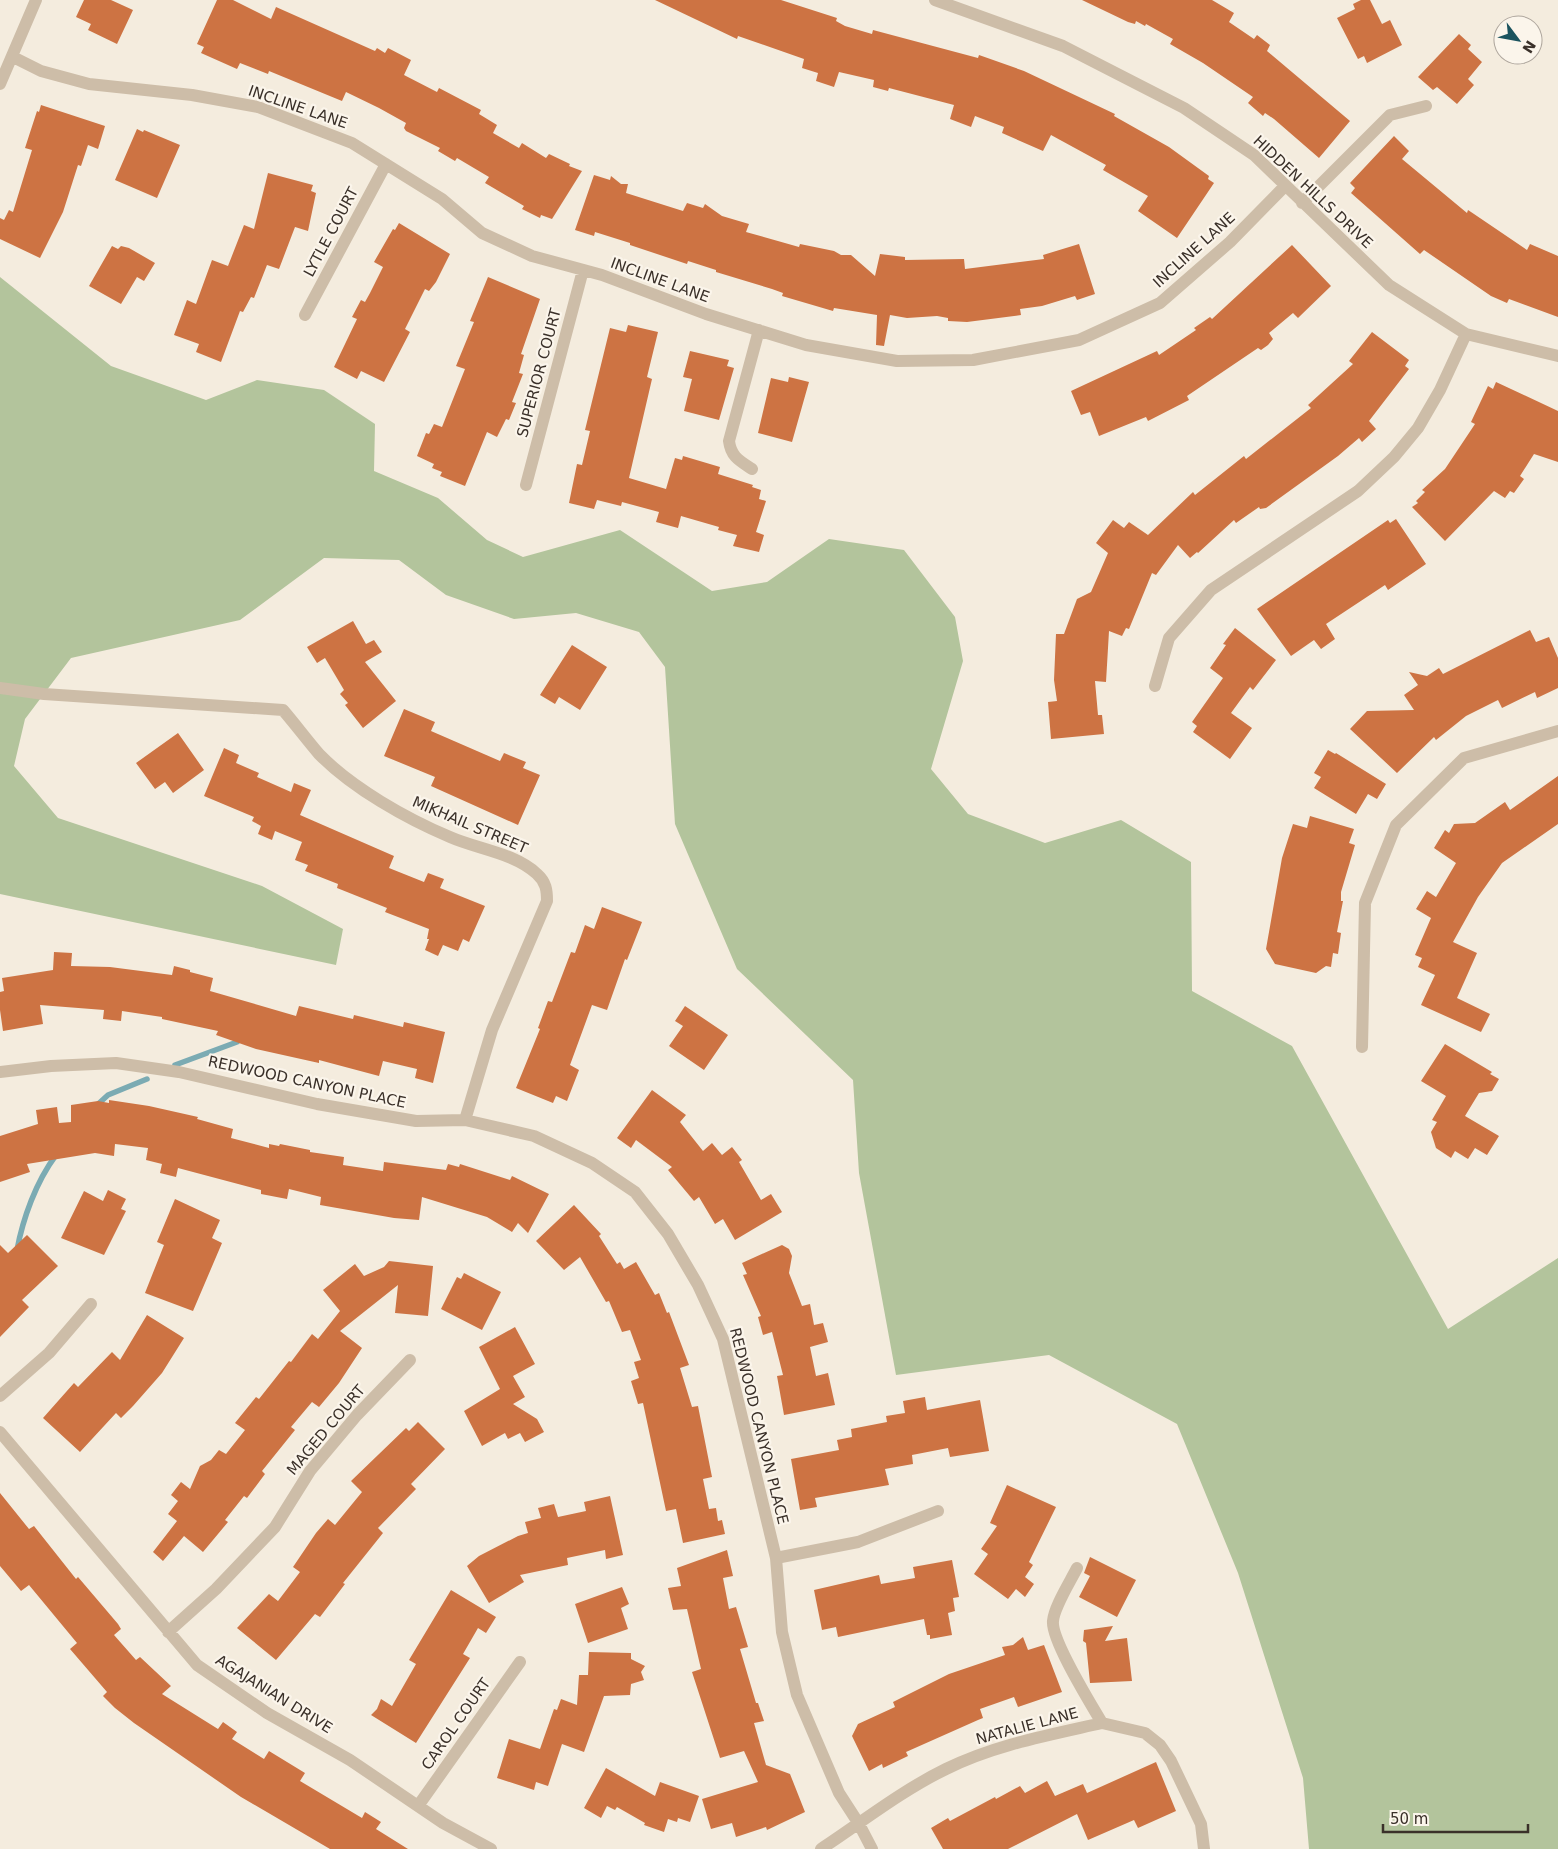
<svg xmlns="http://www.w3.org/2000/svg" width="1558" height="1849" font-family="'DejaVu Sans',sans-serif">
<style>
.green{fill:#b3c49c}
.lines{fill:none;stroke-linecap:round;stroke-linejoin:round}
.stream{stroke:#7babb3;stroke-width:5.5}
.building{fill:#cd7343}
.minor{stroke:#cdbda8;stroke-width:12}
.labels{text-anchor:middle;stroke-width:4.5;stroke-linejoin:round;paint-order:stroke}
.street-label{font-size:15px;fill:#3a3029;stroke:#fbf5eb}
</style>
<rect width="100%" height="100%" fill="#f4ecde"/>
<path class="green" d="M0,277L111,366L206,400L257,380L324,390L375,424L374,471L438,498L487,540L523,557L620,530L712,591L767,582L829,539L904,550L955,617L963,661L931,769L968,814L1045,843L1121,820L1191,862L1192,991L1292,1046L1448,1329L1558,1258V1849H1309L1303,1778L1238,1573L1177,1424L1049,1355L896,1375L859,1173L853,1080L737,969L675,824L665,667L639,632L576,613L514,619L446,595L399,560L324,558L240,620L71,658L25,719L14,766L58,818L262,886L343,929L336,965L0,894Z"/>
<g class="lines">
<path class="stream" d="M175,1065L237,1042
M96,1106L108,1095L147,1079
M17,1250C23,1218 36,1182 56,1155"/>
</g>
<path class="building" d="M84,0H111L133,10L117,44L88,30L91,24L76,17Z
M217,0H233L271,19L276,7L375,51L377,48L385,53L388,48L411,60L404,75L437,92L439,88L481,110L479,114L497,125L493,133L519,148L522,143L546,158L549,154L570,164L569,166L582,171L552,219L541,215L540,218L522,209L524,206L485,183L489,177L457,158L455,161L438,151L440,148L406,131L404,128L406,123L379,108L346,92L342,101L269,71L268,74L240,63L237,69L201,53L204,47L197,44Z
M655,0H781L837,18L836,21L845,26L872,34L873,30L978,58L979,55L1024,71L1115,114L1114,116L1169,147L1209,176L1208,179L1214,183L1177,238L1138,211L1148,196L1103,170L1106,165L1051,135L1043,151L1002,133L1004,127L975,116L971,127L950,119L954,105L889,88L888,91L873,87L874,80L839,72L834,87L816,81L818,73L802,68L804,59L738,36L737,39Z
M1082,0H1212L1234,13L1229,22L1254,39L1257,35L1270,45L1267,51L1350,121L1319,158L1274,119L1265,113L1263,116L1248,103L1253,97L1203,63L1170,44L1173,39L1146,24L1145,26L1136,21L1135,24L1128,22Z
M1361,0H1370L1382,24L1390,20L1402,45L1367,63L1364,56L1358,59L1337,18L1355,9L1353,4Z
M1459,34L1471,45L1468,49L1482,62L1468,79L1474,85L1457,104L1437,87L1433,90L1418,77Z
M41,105L105,126L98,149L88,145L81,166L78,165L63,212L40,258L0,239V218L4,220L9,210L13,212L32,150L25,148L37,111L39,112Z
M137,129L143,132L144,130L180,145L157,198L115,180Z
M1394,136L1409,151L1402,159L1467,213L1468,210L1474,214L1527,250L1530,244L1558,256V317L1509,299L1507,303L1491,296L1424,250L1420,254L1351,193L1355,188L1350,183Z
M268,173L313,185L311,191L316,193L308,231L295,227L279,269L267,265L254,298L251,297L243,312L240,311L221,362L196,352L199,344L174,335L187,300L196,304L212,260L228,266L244,225L254,229Z
M594,175L610,180L611,176L621,184H628L626,193L683,211L687,203L703,208L705,204L722,216L749,224L746,232L799,247L800,244L834,251L841,255H851L875,276L880,254L905,257V260L964,259L965,269L1044,259L1043,255L1079,244L1095,294L1077,300L1075,296L1042,306L1020,309L1021,315L967,322L948,321V318L937,316L907,318L890,315L884,346L876,345L877,315L834,308L833,311L782,296L783,293L772,289L716,272V270L688,261L687,264L630,245V243L595,232L594,236L575,230Z
M399,223L450,254L436,282L429,291L425,289L405,329L410,332L384,382L361,371L357,379L334,367L357,319L352,317L361,300L365,302L370,293L383,267L374,262L393,229L395,230Z
M1292,245L1331,286L1298,318L1293,313L1269,333L1273,339L1268,345L1261,350L1258,348L1187,396L1189,400L1148,421L1146,417L1099,436L1090,412L1081,415L1071,391L1157,351L1159,355L1196,330L1194,328L1210,317L1212,319Z
M112,246L118,249L121,246L129,248L155,263L144,281L137,277L121,304L89,286Z
M488,277L540,299L521,354L524,355L519,373L523,374L512,402L516,403L509,420L506,419L497,437L487,432L465,486L440,476L442,472L432,468L434,464L417,456L426,433L429,434L434,424L442,427L465,369L456,366L474,322L470,321Z
M628,325L658,332L647,377L652,379L629,478L666,489L675,458L682,460L683,456L720,467L718,474L753,485L752,487L761,490L759,499L766,501L756,532L764,535L759,552L733,546L737,535L718,530L719,527L681,516L678,528L656,522L659,512L622,502L621,506L597,500L594,509L569,503L577,464L582,465L590,431L585,430L610,328L626,332Z
M1372,332L1409,360L1405,366L1409,369L1369,421L1376,429L1362,442L1359,438L1338,456L1266,508L1260,509L1259,507L1236,523L1234,520L1198,553L1197,552L1190,558L1178,545L1156,575L1152,573L1129,629L1126,628L1122,636L1109,631L1106,682L1095,681L1098,715H1102L1104,734L1051,739L1048,702L1057,701L1054,680L1056,634H1064L1077,599L1091,592L1108,553L1096,543L1113,520L1124,528L1129,522L1148,535L1193,492L1195,495L1244,456L1246,459L1311,408L1308,405L1353,364L1349,361Z
M690,351L729,360L727,366L734,368L719,420L684,411L692,379L683,377Z
M789,377L809,382L792,442L758,433L771,378L788,382Z
M1496,382L1558,411V462L1534,454L1520,476L1524,479L1514,493L1510,491L1505,498L1494,491L1445,541L1412,507L1418,503L1416,501L1425,492L1422,490L1445,469L1475,424L1471,422L1488,386L1493,389Z
M1396,519L1426,564L1388,590L1385,585L1326,624L1335,639L1321,649L1314,640L1291,656L1257,609L1388,520L1390,523Z
M353,621L366,644L374,640L382,652L365,662L396,701L363,728L345,705L348,703L340,694L344,690L325,658L317,663L307,647Z
M1235,628L1276,660L1253,690L1250,687L1231,713L1252,728L1230,759L1193,732L1197,726L1192,722L1223,678L1210,668L1226,645L1223,644Z
M1530,630L1536,642L1549,637L1558,658V688L1537,698L1535,692L1502,708L1498,700L1466,716L1436,740L1434,737L1397,773L1350,729L1367,711L1414,710L1404,695L1418,685L1409,672L1427,676L1439,668L1443,674Z
M572,645L607,667L580,710L559,697L555,704L540,695Z
M404,709L435,722L431,731L500,761L504,753L526,762L523,768L540,775L518,825L431,786L435,777L384,756Z
M178,733L204,770L173,793L165,782L155,789L136,763Z
M224,748L239,755L236,763L259,773L257,777L291,792L294,783L311,790L300,815L394,856L389,868L424,882L428,873L444,879L440,888L485,906L469,942L463,939L458,951L443,945L438,956L425,950L429,939H427L429,929L385,912L387,908L337,888L338,884L305,871L308,865L295,860L302,842L275,831L272,840L258,834L261,826L252,821L254,817L204,796Z
M1328,750L1335,754L1336,753L1386,784L1377,799L1368,794L1356,814L1314,788L1321,777L1314,773Z
M1558,776V824L1502,863L1478,897L1453,942L1477,953L1457,998L1490,1014L1481,1032L1421,1005L1435,975L1418,967L1422,958L1415,955L1431,918L1416,909L1427,891L1436,897L1456,863L1434,848L1445,830L1449,833L1454,824L1475,823L1505,802L1510,810Z
M1310,816L1354,829L1349,843L1355,845L1341,892V901H1343L1337,932L1341,933L1338,954L1333,953L1331,967L1326,966L1316,973L1275,964L1266,949L1282,858L1293,824L1307,828Z
M602,907L642,922L627,960L625,959L607,1010L592,1005L570,1065L579,1070L567,1101L556,1096L553,1103L516,1088L540,1029L538,1028L548,1001L552,1002L571,952L575,953L585,925L594,929Z
M54,952L72,953L71,966L110,967L172,975L174,966L190,970V972L213,978L210,991L296,1016L299,1006L353,1019L354,1015L403,1027L404,1022L445,1032L433,1083L415,1078L417,1069L383,1061L379,1076L319,1060V1063L256,1049L216,1035L218,1031L162,1019V1017L122,1011L121,1021L103,1019L104,1010L40,1005L43,1024L3,1031L0,1010V992L4,991L2,978L53,970Z
M685,1006L728,1035L704,1070L669,1046L683,1026L675,1021Z
M1445,1044L1492,1072L1490,1074L1499,1079L1492,1091L1479,1093L1465,1116L1499,1136L1487,1155L1475,1148L1468,1159L1455,1151L1451,1158L1436,1148L1431,1132L1437,1122L1432,1120L1446,1096L1421,1081Z
M652,1090L686,1115L680,1122L703,1151L712,1143L722,1155L732,1147L742,1160L739,1162L761,1200L771,1194L782,1212L735,1240L723,1219L715,1224L699,1197L694,1201L668,1170L672,1167L636,1140L631,1148L617,1138Z
M109,1100L149,1106L198,1117L197,1119L233,1129L231,1138L269,1148V1144L279,1146L280,1144L310,1150V1152L344,1157L343,1165L383,1171L384,1162L446,1170L448,1164L459,1167L460,1164L510,1180L512,1176L549,1194L528,1233L518,1223L512,1232L487,1217L422,1197L419,1220L394,1218L320,1205L321,1197L289,1189L287,1199L261,1194V1190L178,1168L176,1177L160,1173L162,1164L146,1160L148,1148L115,1144L114,1156L95,1153L27,1164L30,1172L0,1182V1136L38,1124L36,1110L57,1107L59,1123L71,1122V1105L98,1101L109,1103Z
M108,1190L126,1199L121,1209L126,1211L104,1255L61,1238L84,1191L103,1201Z
M175,1199L220,1220L212,1238L222,1243L193,1311L145,1293L164,1245L157,1242Z
M574,1205L601,1234L599,1236L617,1264L620,1262L624,1269L636,1262L655,1295L659,1293L667,1313L669,1312L689,1365L680,1368L692,1407L698,1406L711,1472L712,1477L703,1479L709,1509L716,1508L718,1521L722,1520L725,1534L683,1543L676,1509L666,1511L643,1403L638,1404L631,1381L639,1378L634,1362L641,1360L630,1330L622,1332L609,1301L606,1302L580,1257L564,1270L536,1241Z
M27,1235L58,1266L22,1300L29,1307L0,1337V1245L8,1253Z
M782,1245L789,1249L792,1256L789,1273L802,1306L810,1304L814,1325L823,1323L828,1342L810,1347L816,1376L828,1373L835,1405L784,1415L777,1376L783,1375L772,1332L763,1335L758,1317L761,1316L743,1275L747,1274L742,1263Z
M389,1261L433,1266L428,1316L395,1313L398,1285L340,1331L362,1348L339,1383L319,1407L312,1402L291,1427L295,1430L262,1471L265,1474L247,1498L244,1496L225,1520L228,1522L203,1552L184,1536L163,1561L153,1552L177,1521L168,1514L178,1501L171,1495L181,1482L190,1489L200,1466L211,1460L219,1450L226,1454L245,1430L235,1423L256,1397L259,1399L289,1361L291,1362L312,1334L318,1339L340,1311L323,1290L355,1264L364,1276L384,1267Z
M464,1273L501,1292L482,1330L441,1309L457,1277L461,1279Z
M147,1315L184,1338L162,1373L133,1406L121,1418L116,1413L80,1452L43,1418L74,1383L78,1387L112,1352L120,1360Z
M515,1327L535,1364L513,1376L525,1397L513,1404L537,1419L544,1432L525,1442L520,1433L508,1439L505,1433L482,1446L464,1411L500,1389L479,1347Z
M925,1397L927,1410L980,1400L989,1451L950,1457L948,1448L912,1455L913,1464L885,1469L889,1485L815,1498L817,1507L800,1510L791,1459L839,1450L837,1440L852,1437L851,1429L887,1422L886,1416L905,1413L903,1401Z
M418,1422L445,1449L411,1484L416,1489L378,1528L383,1533L343,1583L345,1584L320,1617L315,1614L276,1660L237,1628L269,1594L278,1601L300,1572L293,1567L316,1533L328,1519L335,1525L362,1492L351,1481L406,1428L409,1431Z
M1007,1485L1056,1507L1029,1562L1033,1565L1025,1577L1034,1584L1025,1597L1016,1589L1008,1599L974,1574L988,1554L981,1549L997,1526L990,1523Z
M0,1493L29,1529L34,1526L76,1579L78,1577L118,1624L121,1629L114,1635L136,1660L140,1657L171,1686L162,1694L218,1729L223,1722L237,1732L232,1739L264,1759L269,1751L305,1773L300,1781L362,1818L365,1812L381,1822L376,1829L408,1849H330L241,1797L134,1723L115,1708L103,1696L107,1692L70,1649L77,1643L29,1585L21,1591L0,1566Z
M610,1496L623,1555L606,1559L605,1550L567,1558L568,1565L520,1575L524,1582L489,1603L467,1566L479,1556L518,1536L528,1533L525,1522L541,1518L538,1508L554,1504L558,1517L586,1511L584,1502Z
M727,1550L733,1576L723,1578L729,1609L736,1607L748,1647L740,1649L756,1703H758L764,1721L754,1723L766,1765L790,1774L805,1812L767,1830L766,1827L736,1837L732,1823L711,1829L702,1799L758,1782L744,1751L720,1758L692,1672L701,1669L687,1609L673,1610L668,1588L681,1586L677,1568Z
M1090,1557L1136,1580L1117,1617L1079,1597L1090,1576L1084,1573Z
M952,1560L959,1597L953,1598L955,1611L948,1613L952,1635L930,1639V1635H927L924,1619L838,1637L836,1627L822,1630L814,1590L879,1575L881,1584L915,1578L913,1567Z
M622,1587L629,1604L621,1608L628,1629L588,1643L575,1604Z
M451,1590L496,1617L486,1633L478,1628L463,1654L470,1658L416,1743L371,1715L377,1709L381,1699L392,1706L416,1664L409,1660Z
M1113,1626L1105,1641L1127,1638L1132,1681L1090,1683L1086,1643L1083,1641L1084,1630Z
M1023,1637L1028,1650L1044,1645L1062,1692L1018,1707L1014,1697L980,1709L983,1718L978,1720L906,1752L908,1756L883,1768L882,1764L869,1771L852,1736L858,1724L895,1707L893,1702L949,1674L1005,1655L1002,1647L1013,1645Z
M589,1652L631,1653V1659L645,1666L641,1672L644,1680L631,1684L630,1695L604,1696L584,1752L562,1744L548,1786L536,1782L534,1790L497,1778L509,1739L540,1749L554,1709L557,1710L561,1699L577,1705L579,1675H588Z
M1156,1762L1176,1811L1138,1828L1134,1820L1088,1840L1077,1814L1008,1849H943L931,1828L948,1818L950,1821L995,1797L996,1799L1020,1786L1025,1793L1047,1781L1055,1796L1083,1784L1087,1793Z
M606,1768L655,1796L660,1782L699,1796L690,1822L678,1818L677,1822L668,1819L664,1832L644,1825L645,1823L617,1807L615,1810L607,1806L601,1818L584,1808Z"/>
<g class="lines">
<path class="minor" d="M935,0L1063,46L1184,108L1254,155L1389,285L1466,334L1558,356
M13,57L41,71L89,84L192,95L258,107L352,143L442,199L482,233L532,256L602,275L706,314L806,345L897,361L973,360L1079,340L1160,303L1230,242L1284,187
M0,84L36,0
M1302,203L1390,115L1426,106
M305,315L386,164
M752,469C740,461 731,457 729,441L759,330
M526,485L583,270
M1155,686L1169,638L1211,590L1358,491L1394,457L1418,428L1440,390L1466,334
M0,688L44,694L283,710C295,724 307,740 319,754C352,788 407,819 450,837C477,849 515,853 537,874C546,882 547,890 547,901L492,1030L465,1120
M1362,1047L1365,903L1396,825L1464,758L1558,731
M0,1072L51,1066L116,1063L179,1072L317,1104L416,1121L465,1120L534,1136L592,1163L635,1192L668,1234L698,1285L723,1339L776,1558L782,1632L797,1695L839,1793L859,1824L872,1849
M0,1396L49,1353L91,1304
M0,1432L197,1665L267,1713L350,1760L443,1823L491,1849
M776,1558L858,1542L938,1511
M1077,1568C1070,1582 1054,1607 1053,1621C1051,1640 1091,1704 1102,1723L1145,1733L1160,1745L1171,1761L1201,1824L1204,1849
M168,1632L216,1589L275,1527L310,1471L357,1415L410,1360
M418,1806L520,1662
M821,1849C862,1822 901,1791 946,1769C994,1745 1049,1735 1102,1723"/>
</g>
<g class="labels">
<g class="street-label">
<text transform="translate(298 107) rotate(19)" y="5">INCLINE LANE</text>
<text transform="translate(1313 192) rotate(43)" y="5">HIDDEN HILLS DRIVE</text>
<text transform="translate(331 232) rotate(-62)" y="5">LYTLE COURT</text>
<text transform="translate(1194 250) rotate(-42)" y="5">INCLINE LANE</text>
<text transform="translate(660 280) rotate(20)" y="5">INCLINE LANE</text>
<text transform="translate(539 373) rotate(-75)" y="5">SUPERIOR COURT</text>
<text transform="translate(470 825) rotate(23)" y="5">MIKHAIL STREET</text>
<text transform="translate(307 1082) rotate(12)" y="5">REDWOOD CANYON PLACE</text>
<text transform="translate(759 1426) rotate(76)" y="5">REDWOOD CANYON PLACE</text>
<text transform="translate(326 1430) rotate(-50)" y="5">MAGED COURT</text>
<text transform="translate(274 1694) rotate(32)" y="5">AGAJANIAN DRIVE</text>
<text transform="translate(456 1724) rotate(-55)" y="5">CAROL COURT</text>
<text transform="translate(1027 1726) rotate(-15)" y="5">NATALIE LANE</text>
</g>
</g>
<g transform="translate(1518 40) rotate(122)"><circle r="24" fill="#fbf5eb" stroke="#aea69d"/>
<path d="M0-4L9 19L0 12L-9 19Z" fill="#1b535e"/>
<text y="-8" font-size="14" font-weight="bold" text-anchor="middle" fill="#3a3029">N</text>
</g>
<path d="M1383 1824v8h145v-8" fill="none" stroke="#3a3029" stroke-width="2.5"/>
<text x="1390" y="1824" font-size="15" fill="#3a3029" stroke="#fbf5eb" stroke-width="4" paint-order="stroke">50 m</text>
</svg>
